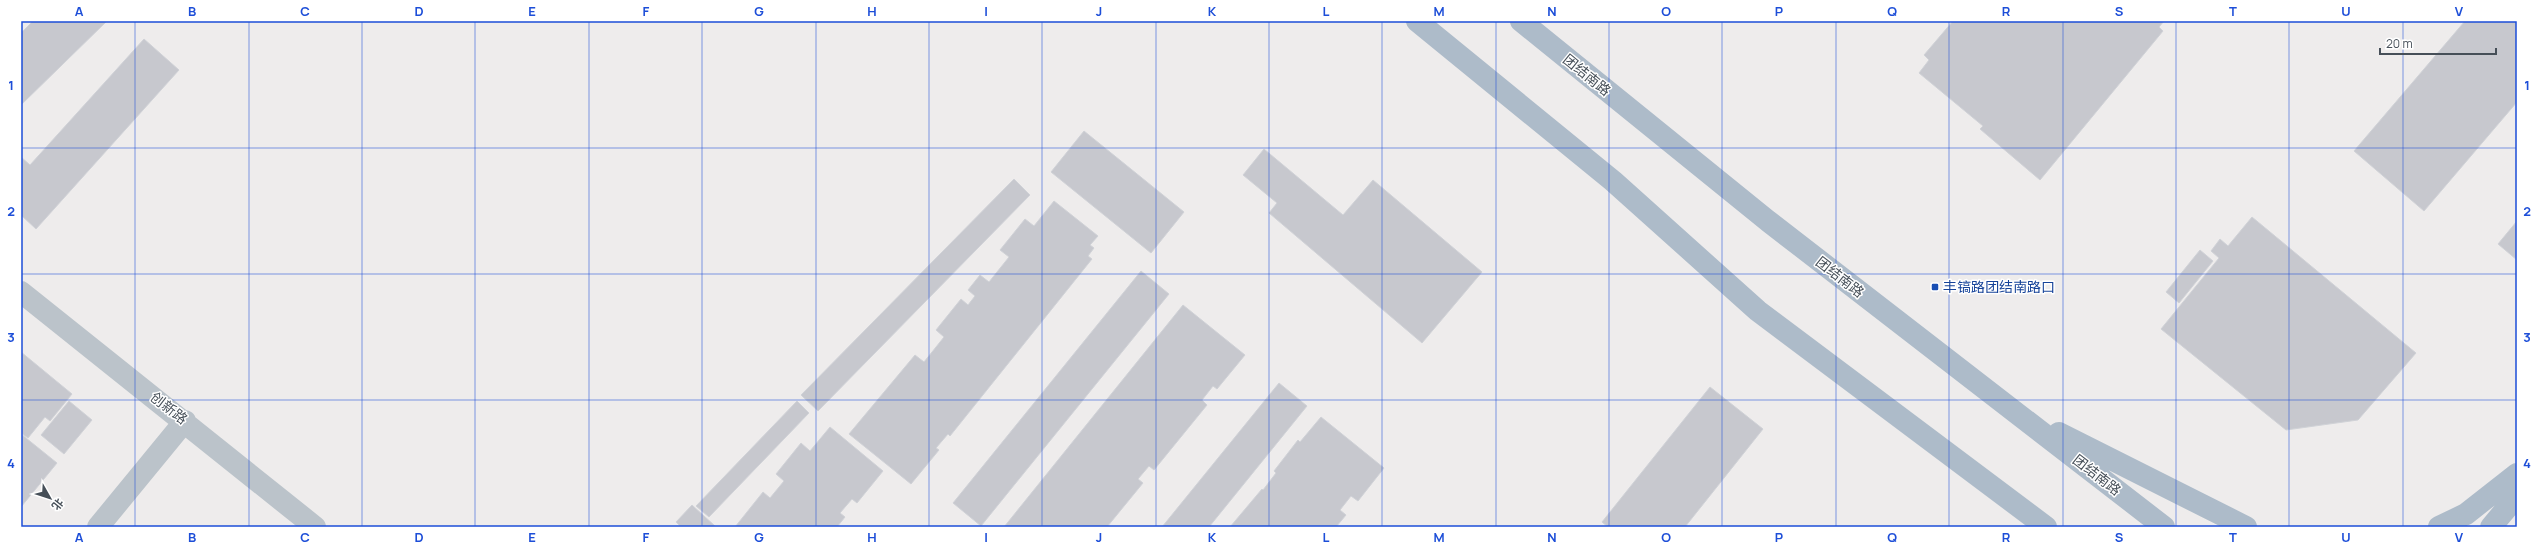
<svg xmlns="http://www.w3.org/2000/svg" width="2538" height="548" font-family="Manrope,'Noto Sans SC',sans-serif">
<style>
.building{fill:#c7c8ce;stroke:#d0d2d7}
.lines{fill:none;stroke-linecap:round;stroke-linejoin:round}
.minor{stroke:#bbc3ca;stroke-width:22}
.major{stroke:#adbbc9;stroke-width:22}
.grid{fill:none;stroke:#1d4ed8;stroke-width:1;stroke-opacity:0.55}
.transit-dot{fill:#1a4fb4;stroke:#fff;stroke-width:1.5}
.labels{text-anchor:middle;stroke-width:3;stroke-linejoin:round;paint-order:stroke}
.street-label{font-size:14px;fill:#464f58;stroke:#fff}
.transit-label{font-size:14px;fill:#164399;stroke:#fff;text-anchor:start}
.neatline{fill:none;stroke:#1d4ed8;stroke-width:1.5}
.grid-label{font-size:13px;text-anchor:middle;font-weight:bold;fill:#1d4ed8}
</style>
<rect width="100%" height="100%" fill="#eeecec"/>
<path class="building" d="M33,21H107L21,105V33Z
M1953,21H2164L2159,27L2163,31L2040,180L1980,129L1983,126L1919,73L1929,60L1924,55Z
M2465,21H2517V102L2424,211L2354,151Z
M144,39L179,70L36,229L21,215V157L30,165Z
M1084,131L1184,212L1151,253L1051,172Z
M1264,149L1343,215L1373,180L1482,272L1422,343L1269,213L1277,203L1243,175Z
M1014,179L1030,195L818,411L801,395Z
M1054,201L1098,236L1090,245L1094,248L1088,256L1092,259L950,436L948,434L936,448L939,450L911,484L849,434L915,355L924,362L944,337L936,330L961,299L968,305L975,296L968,290L980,275L989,282L1009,257L1000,250L1025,219L1034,226Z
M2252,217L2416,353L2358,420L2286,430L2161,329L2219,258L2211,251L2220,239L2228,246Z
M2517,221V260L2498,244Z
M2200,250L2213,261L2179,303L2166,292Z
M1141,271L1169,294L981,526L953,503Z
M1183,305L1245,355L1217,389L1213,386L1202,400L1207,405L1154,470L1149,466L1138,479L1143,483L1107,527H1004Z
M21,352L72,394L50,421L45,417L28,438L21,433Z
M1279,383L1307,406L1209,527H1162Z
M1710,387L1763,429L1685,527H1608L1602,522Z
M69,401L92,420L64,454L41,435Z
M797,401L809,413L709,517L696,506Z
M1321,417L1384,468L1358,501L1351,496L1340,510L1346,515L1336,527H1230L1262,489L1263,490L1276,473L1274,471L1298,440L1300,442Z
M830,427L883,471L857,503L852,499L840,513L845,517L837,527H735L763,492L770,498L784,481L776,474L801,443L810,451Z
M21,434L57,463L21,507Z
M692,505L715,526L714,527H681L676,522Z"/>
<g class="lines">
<path class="minor" d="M21,292L315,527
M98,527L185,421"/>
<path class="major" d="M1417,21L1613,181L1758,311L2046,527
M1521,21L1768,221L2164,527
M2059,433L2246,527
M2439,527L2466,514L2517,474
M2491,527L2517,496"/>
</g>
<path class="grid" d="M135,21V527M249,21V527M362,21V527M475,21V527M589,21V527M702,21V527M816,21V527M929,21V527M1042,21V527M1156,21V527M1269,21V527M1382,21V527M1496,21V527M1609,21V527M1722,21V527M1836,21V527M1949,21V527M2063,21V527M2176,21V527M2289,21V527M2403,21V527M21,148H2517M21,274H2517M21,400H2517"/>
<rect class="transit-dot" x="1931" y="283" width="8" height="8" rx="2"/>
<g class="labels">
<g class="street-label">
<text transform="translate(1587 75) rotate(39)" y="5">团结南路</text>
<text transform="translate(1840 277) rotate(38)" y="5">团结南路</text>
<text transform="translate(169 408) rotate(38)" y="5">创新路</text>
<text transform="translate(2097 475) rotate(38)" y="5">团结南路</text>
</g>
<g class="transit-label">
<text x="1943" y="292">丰镐路团结南路口</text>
</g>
</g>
<rect width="2538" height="548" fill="none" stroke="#ffffff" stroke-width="44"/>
<g transform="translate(50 498) rotate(129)" stroke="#ffffff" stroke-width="3" paint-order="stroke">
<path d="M0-3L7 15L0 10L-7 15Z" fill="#464f58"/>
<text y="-6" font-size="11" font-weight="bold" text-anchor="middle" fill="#464f58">北</text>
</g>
<path d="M2380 48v6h116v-6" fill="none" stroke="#464f58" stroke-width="2"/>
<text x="2386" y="48" font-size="12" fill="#464f58" stroke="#ffffff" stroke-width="3" paint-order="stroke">20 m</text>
<rect x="22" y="22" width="2494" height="504" class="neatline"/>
<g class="grid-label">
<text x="79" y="16">A</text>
<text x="192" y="16">B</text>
<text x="305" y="16">C</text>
<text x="419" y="16">D</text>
<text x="532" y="16">E</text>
<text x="646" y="16">F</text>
<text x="759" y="16">G</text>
<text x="872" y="16">H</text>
<text x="986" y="16">I</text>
<text x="1099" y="16">J</text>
<text x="1212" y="16">K</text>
<text x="1326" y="16">L</text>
<text x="1439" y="16">M</text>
<text x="1552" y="16">N</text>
<text x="1666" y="16">O</text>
<text x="1779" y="16">P</text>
<text x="1892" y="16">Q</text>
<text x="2006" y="16">R</text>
<text x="2119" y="16">S</text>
<text x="2233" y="16">T</text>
<text x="2346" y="16">U</text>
<text x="2459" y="16">V</text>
<text x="11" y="90">1</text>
<text x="2527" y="90">1</text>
<text x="11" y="216">2</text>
<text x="2527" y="216">2</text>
<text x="11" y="342">3</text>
<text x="2527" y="342">3</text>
<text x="11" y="468">4</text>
<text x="2527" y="468">4</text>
<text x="79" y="542">A</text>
<text x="192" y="542">B</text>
<text x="305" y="542">C</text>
<text x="419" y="542">D</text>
<text x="532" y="542">E</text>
<text x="646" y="542">F</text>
<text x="759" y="542">G</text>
<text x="872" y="542">H</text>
<text x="986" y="542">I</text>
<text x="1099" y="542">J</text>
<text x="1212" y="542">K</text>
<text x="1326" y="542">L</text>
<text x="1439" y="542">M</text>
<text x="1552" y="542">N</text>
<text x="1666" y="542">O</text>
<text x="1779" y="542">P</text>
<text x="1892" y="542">Q</text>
<text x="2006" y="542">R</text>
<text x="2119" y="542">S</text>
<text x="2233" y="542">T</text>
<text x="2346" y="542">U</text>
<text x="2459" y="542">V</text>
</g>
</svg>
